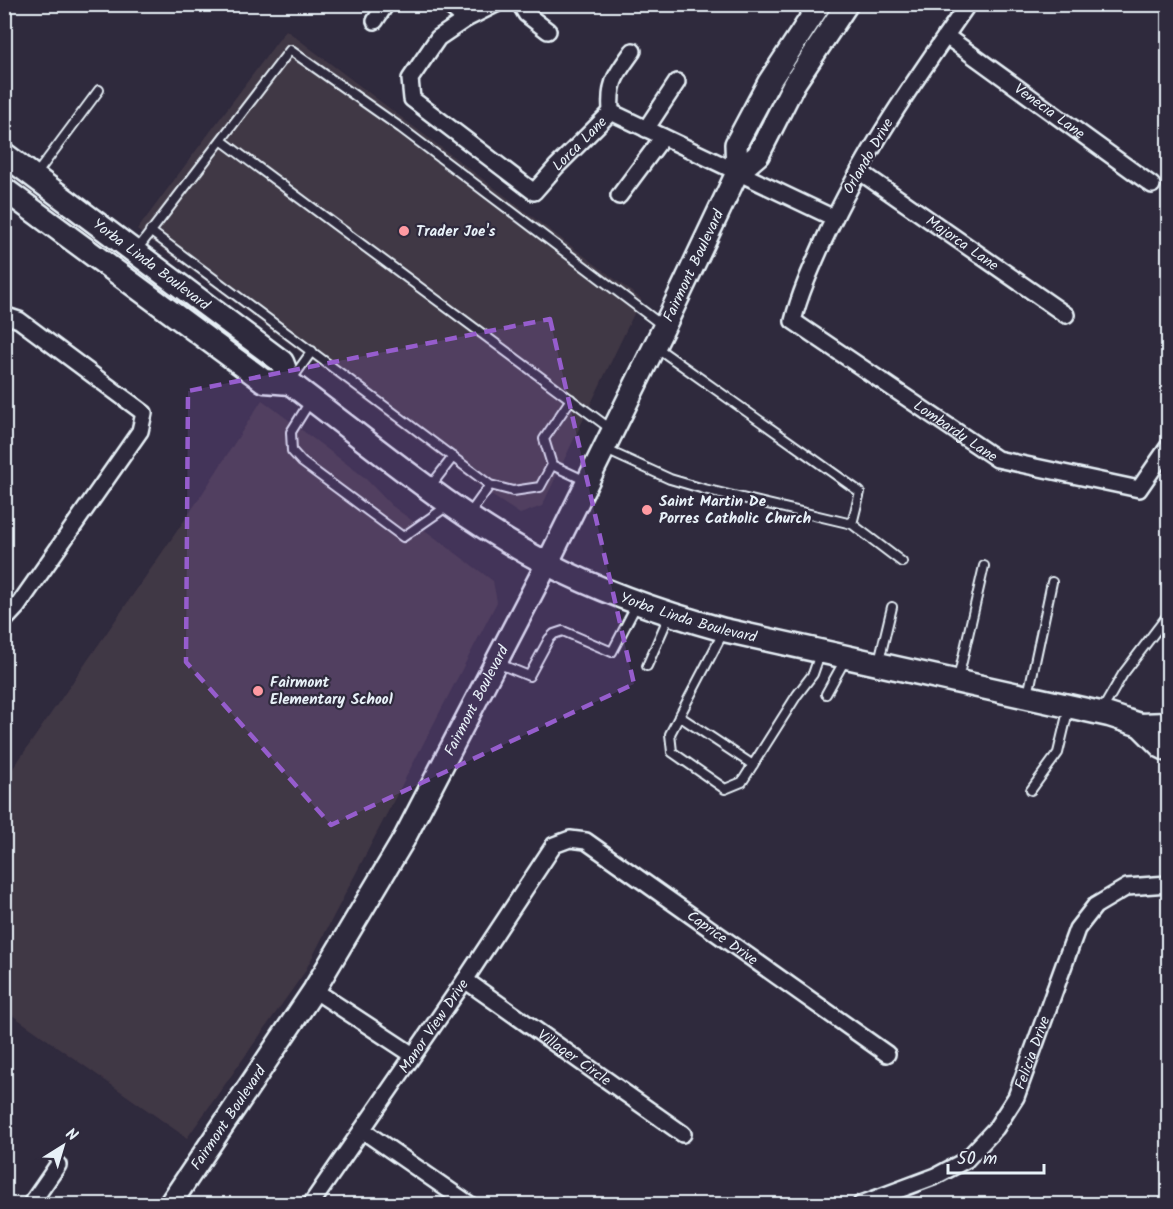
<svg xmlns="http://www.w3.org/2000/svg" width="1173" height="1209" font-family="Kalam,sans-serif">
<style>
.built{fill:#413745}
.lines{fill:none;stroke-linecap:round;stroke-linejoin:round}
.lane-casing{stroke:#e8f1f8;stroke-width:12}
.street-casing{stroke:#e8f1f8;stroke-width:20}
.secondary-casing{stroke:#e8f1f8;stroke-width:26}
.primary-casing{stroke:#e8f1f8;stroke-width:27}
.lane{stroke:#2f2a3d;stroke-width:8}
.street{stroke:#2f2a3d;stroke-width:15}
.secondary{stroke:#2f2a3d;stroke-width:21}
.primary{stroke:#2f2a3d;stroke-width:22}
.marked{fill:#965dcd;fill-opacity:0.2;stroke:#965dcd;stroke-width:4.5;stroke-dasharray:12 8;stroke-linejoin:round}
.poi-dot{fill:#ff9aa2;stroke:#2f2a3d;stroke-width:2}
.labels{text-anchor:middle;stroke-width:4.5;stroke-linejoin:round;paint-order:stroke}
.street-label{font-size:15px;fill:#e8f1f8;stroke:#2f2a3d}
.poi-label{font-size:15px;font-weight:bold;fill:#e8f1f8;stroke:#2f2a3d;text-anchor:start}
</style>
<rect width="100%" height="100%" fill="#2f2a3d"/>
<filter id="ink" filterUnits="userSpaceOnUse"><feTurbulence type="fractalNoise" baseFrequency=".0167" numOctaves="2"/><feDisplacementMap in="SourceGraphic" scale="12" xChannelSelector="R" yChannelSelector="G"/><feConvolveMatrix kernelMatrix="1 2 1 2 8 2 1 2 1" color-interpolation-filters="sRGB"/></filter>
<g filter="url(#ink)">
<path class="built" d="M286,30L641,299L542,506L520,514L494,497L137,230Z
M262,400L364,477L391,505L493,581L497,602L304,973L187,1138L5,1010V780L197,502Z"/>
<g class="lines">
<g class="lane-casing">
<path id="lane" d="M221,140L612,430
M35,176L99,90
M150,231L490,485L513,491L540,487L552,465L544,439L571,399
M136,251L290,50L401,128L663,326
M656,347L860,492L852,524
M292,379L312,351
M311,400L291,432L292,451L302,462L403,537L449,505
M604,449L670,479L704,489L852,524L902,562
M552,465L586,481
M429,488L453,457
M470,513L490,485
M724,631L670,734L672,752L725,789L742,782L797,695L813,674L820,654
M879,661L892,607
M497,663L529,676L549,639L554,634L563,631L612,652L637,604
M647,666L669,616
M958,679L984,566
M826,694L846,658
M1028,695L1052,582
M1101,712L1123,674L1168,615
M679,716L753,765
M1031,790L1058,753L1069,707"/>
</g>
<g class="street-casing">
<g id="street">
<path d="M447,4L466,19"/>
<path id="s1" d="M496,4L466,19L438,38L410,79L412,99L534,192L556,167L611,112"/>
<path d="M520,4L526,14L548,31"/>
<path id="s2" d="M968,4C914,81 863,154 824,240C812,267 800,293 793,321L997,459L1139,489L1168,447"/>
<path d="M375,21L386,4"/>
<path id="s3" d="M946,36L1152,185"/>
<path d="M611,112L834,218"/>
<path d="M611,112C609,82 615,76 633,51"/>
<path d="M646,129L677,82"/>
<path id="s4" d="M859,171L1066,315"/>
<path d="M619,196L663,137"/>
<path d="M4,315L19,320L144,413L140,431L17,607L4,621"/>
<path id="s5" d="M465,980L683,1134"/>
<path d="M314,990L413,1055"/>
<path d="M362,1130L469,1204"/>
<path d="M31,1204L58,1165"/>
<path id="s6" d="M311,1204L465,980L554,845L570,839L586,841L887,1054"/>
<path id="s7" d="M861,1204L936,1176L966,1160L996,1128L1016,1097L1077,929L1095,906L1127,887L1168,884"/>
</g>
</g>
<g class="secondary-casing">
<g id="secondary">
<path d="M737,173L736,144L769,82L820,4"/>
<path id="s8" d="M170,1204L314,990L404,839L547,564L664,327L737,173L758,155L794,84L847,4"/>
</g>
</g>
<g class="primary-casing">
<g id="primary">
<path id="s9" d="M4,154L282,362L290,383C373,445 453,515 546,563C603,593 663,613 724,630L1109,715L1140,725L1168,724"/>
<path d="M4,189L264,381L290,383"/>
<path d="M1140,725L1162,747L1168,750"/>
</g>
</g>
<use href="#lane" class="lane"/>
<use href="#street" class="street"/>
<use href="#secondary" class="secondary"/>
<use href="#primary" class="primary"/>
</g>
</g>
<path class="marked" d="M550,319L634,684L331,825L186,662L188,391Z"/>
<g class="poi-dot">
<circle cx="404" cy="231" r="6"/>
<circle cx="647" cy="510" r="6"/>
<circle cx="258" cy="691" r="6"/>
</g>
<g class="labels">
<g class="street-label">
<text dy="5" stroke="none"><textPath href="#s3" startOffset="128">Venecia Lane</textPath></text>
<text dy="5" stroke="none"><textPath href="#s1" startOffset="357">Lorca Lane</textPath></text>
<text transform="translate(868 156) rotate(-60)" y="5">Orlando Drive</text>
<text dy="5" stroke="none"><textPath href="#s4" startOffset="126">Majorca Lane</textPath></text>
<text dy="5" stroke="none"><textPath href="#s9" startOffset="184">Yorba Linda Boulevard</textPath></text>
<text dy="5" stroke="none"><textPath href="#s8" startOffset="1076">Fairmont Boulevard</textPath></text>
<text dy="5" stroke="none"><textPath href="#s2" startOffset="560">Lombardy Lane</textPath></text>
<text dy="5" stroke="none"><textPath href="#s9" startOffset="836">Yorba Linda Boulevard</textPath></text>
<text dy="5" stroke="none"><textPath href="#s8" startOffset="590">Fairmont Boulevard</textPath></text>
<text dy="5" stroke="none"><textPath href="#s6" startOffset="634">Caprice Drive</textPath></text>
<text dy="5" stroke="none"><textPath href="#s6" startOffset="216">Manor View Drive</textPath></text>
<text dy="5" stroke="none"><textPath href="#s7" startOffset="242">Felicia Drive</textPath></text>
<text dy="5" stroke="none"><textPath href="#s5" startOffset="134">Villager Circle</textPath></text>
<text dy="5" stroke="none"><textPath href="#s8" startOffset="104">Fairmont Boulevard</textPath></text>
</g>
<g class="poi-label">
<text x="416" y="236">Trader Joe's</text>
<text x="659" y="506">Saint Martin De<tspan x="659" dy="17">Porres Catholic Church</tspan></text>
<text x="270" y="687">Fairmont<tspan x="270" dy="17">Elementary School</tspan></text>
</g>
</g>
<rect width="1173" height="1209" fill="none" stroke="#2f2a3d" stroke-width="24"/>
<rect x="12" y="12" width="1149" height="1185" fill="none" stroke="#e8f1f8" stroke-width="2" filter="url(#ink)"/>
<g transform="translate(63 1146) rotate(37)" stroke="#2f2a3d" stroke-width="4.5" paint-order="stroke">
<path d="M0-4.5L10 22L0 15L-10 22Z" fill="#e8f1f8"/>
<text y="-9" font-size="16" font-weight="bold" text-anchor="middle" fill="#e8f1f8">N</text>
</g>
<path d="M948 1164v9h96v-9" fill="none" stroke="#e8f1f8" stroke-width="3"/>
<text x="957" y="1164" font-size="18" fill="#e8f1f8" stroke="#2f2a3d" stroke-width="4.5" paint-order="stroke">50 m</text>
</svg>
